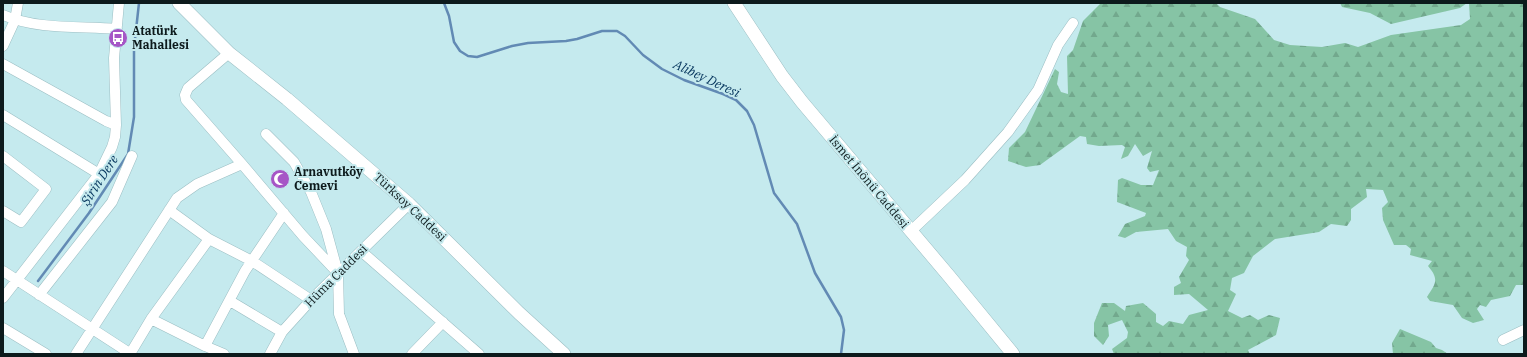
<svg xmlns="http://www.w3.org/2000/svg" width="1527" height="357" font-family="'IBM Plex Serif',serif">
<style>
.forest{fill:url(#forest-firs)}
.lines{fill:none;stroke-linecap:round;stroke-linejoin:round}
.stream{stroke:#628ab4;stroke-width:2.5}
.minor-casing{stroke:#9bbec3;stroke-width:11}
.major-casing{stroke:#9bbec3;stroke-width:14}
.minor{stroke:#fff;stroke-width:10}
.major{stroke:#fff;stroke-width:13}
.labels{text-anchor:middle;stroke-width:4;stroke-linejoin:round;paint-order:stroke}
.poi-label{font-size:12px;font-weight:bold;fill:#0d1a1c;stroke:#c5eaee;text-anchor:start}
.street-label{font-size:12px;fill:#0d1a1c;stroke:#c5eaee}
.water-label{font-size:13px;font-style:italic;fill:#04345c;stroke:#c5eaee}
</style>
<defs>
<pattern id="forest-firs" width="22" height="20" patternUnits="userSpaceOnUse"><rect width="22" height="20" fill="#86c4a5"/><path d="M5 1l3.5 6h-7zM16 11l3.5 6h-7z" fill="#72a88d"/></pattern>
</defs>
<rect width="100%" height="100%" fill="#c5eaee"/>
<path class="forest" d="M1101,3H1216L1220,7L1255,19L1274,40L1290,45L1322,47L1345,43L1358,47L1391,35L1461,25L1470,19L1469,3H1524V285H1516L1510,296L1491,300L1486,307L1480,305L1477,309L1484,320L1473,323L1462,318L1453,305L1430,301L1427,297C1435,284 1440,280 1428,266L1432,261L1410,255L1411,249L1406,245H1394L1383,220L1382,208L1388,202L1383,190L1366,189L1367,197L1351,209V220L1347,226L1331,224L1319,232L1275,239L1253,256L1244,273L1232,278L1230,290L1236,294L1228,311L1242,318L1250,315L1258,320L1269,315L1280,318L1276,335L1248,350L1250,354H1114L1112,349L1127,338L1128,332L1122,320L1108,325L1109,336L1103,345L1094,336V323L1102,303H1114L1125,311L1126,306L1143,303L1156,314V322L1163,326L1169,321L1183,324L1189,315L1208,310L1189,294L1174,295V287L1181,283L1179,277L1189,260L1186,256L1187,247L1176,241L1168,229L1136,232L1125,238L1118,236L1125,224L1145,216L1146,213L1117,202L1118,180L1122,178L1141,185H1153L1159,170L1150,172L1147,168L1152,151L1143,156L1135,144L1128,156L1121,159L1125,147L1122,145L1099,146L1087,144L1086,137L1080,136L1040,165L1026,167L1008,161L1009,148L1025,132L1055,69L1059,72L1057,84L1061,92L1068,94L1067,56L1073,50L1083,21Z
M1340,3H1467L1460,8L1391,24L1370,13L1342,7Z
M1400,329L1431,342L1436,348L1442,350L1448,354H1393L1392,343Z"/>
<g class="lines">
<path class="stream" d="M444,3L449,16L454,42L460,51L468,56L477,57L512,46L528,43L566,41L577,39L602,31H617L625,36L643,55L662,69L684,80L723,94L736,100L747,111L754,125L774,193L797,224L815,273L841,317L844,330L841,354
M38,281L89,213L128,154L134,117V48L139,3"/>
<g class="minor-casing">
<path id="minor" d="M3,15C38,30 80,26 117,29
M3,46L15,20L18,3
M229,53L188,88L185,95L186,100L242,164L303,236L338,273
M3,64L106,121L116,125
M3,115L99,174
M266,134L294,162L311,192L326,229L338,273L339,314L354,354
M3,156L46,189L21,222L3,211
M169,210L209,239L252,261L311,300
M911,231L965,180L1008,132L1038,90L1058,45L1073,23
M361,251L479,354
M3,271L131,354
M39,295L112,202L132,156
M3,298L99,174L112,147L115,137L116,125L114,58L119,3
M230,301L282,332
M151,319L205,346L224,354
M3,328L46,354
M1503,340L1524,330
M205,346L245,271L284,213
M76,354L177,198L197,184L242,164
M130,354L151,319L209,239
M270,354L282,332L311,300L409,204
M412,354L443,322"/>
</g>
<g class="major-casing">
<path id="major" d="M179,3L229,53L287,99L409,204L519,313L564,354
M734,3L782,76L802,102L949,276L1013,354"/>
</g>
<use href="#minor" class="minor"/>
<use href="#major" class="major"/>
</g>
<defs>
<g id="bus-disc" transform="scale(1)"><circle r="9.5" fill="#a656c6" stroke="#c5eaee"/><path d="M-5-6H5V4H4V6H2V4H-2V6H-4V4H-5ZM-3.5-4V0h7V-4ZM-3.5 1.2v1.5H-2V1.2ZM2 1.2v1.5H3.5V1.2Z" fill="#fff"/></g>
<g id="mosque-disc" transform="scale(1)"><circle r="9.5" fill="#a656c6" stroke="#c5eaee"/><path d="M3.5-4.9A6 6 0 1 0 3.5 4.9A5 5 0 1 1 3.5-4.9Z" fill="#fff"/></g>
</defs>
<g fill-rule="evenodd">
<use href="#bus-disc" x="118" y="38"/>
<use href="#mosque-disc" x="280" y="179"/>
</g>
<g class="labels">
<g class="poi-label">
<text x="132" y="35">Atatürk<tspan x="132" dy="14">Mahallesi</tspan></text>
<text x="294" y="176">Arnavutköy<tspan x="294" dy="14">Cemevi</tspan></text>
</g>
<g class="street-label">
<text transform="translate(869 182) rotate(50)" y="4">İsmet İnönü Caddesi</text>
<text transform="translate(410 207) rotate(43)" y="4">Türksoy Caddesi</text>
<text transform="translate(336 276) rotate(-45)" y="4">Hüma Caddesi</text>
</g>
<g class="water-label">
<text transform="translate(707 78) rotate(25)" y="5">Alibey Deresi</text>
<text transform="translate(99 180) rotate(-57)" y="5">Şirin Dere</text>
</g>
</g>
<rect width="1527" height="357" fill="none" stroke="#0d1a1c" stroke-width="8"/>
</svg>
